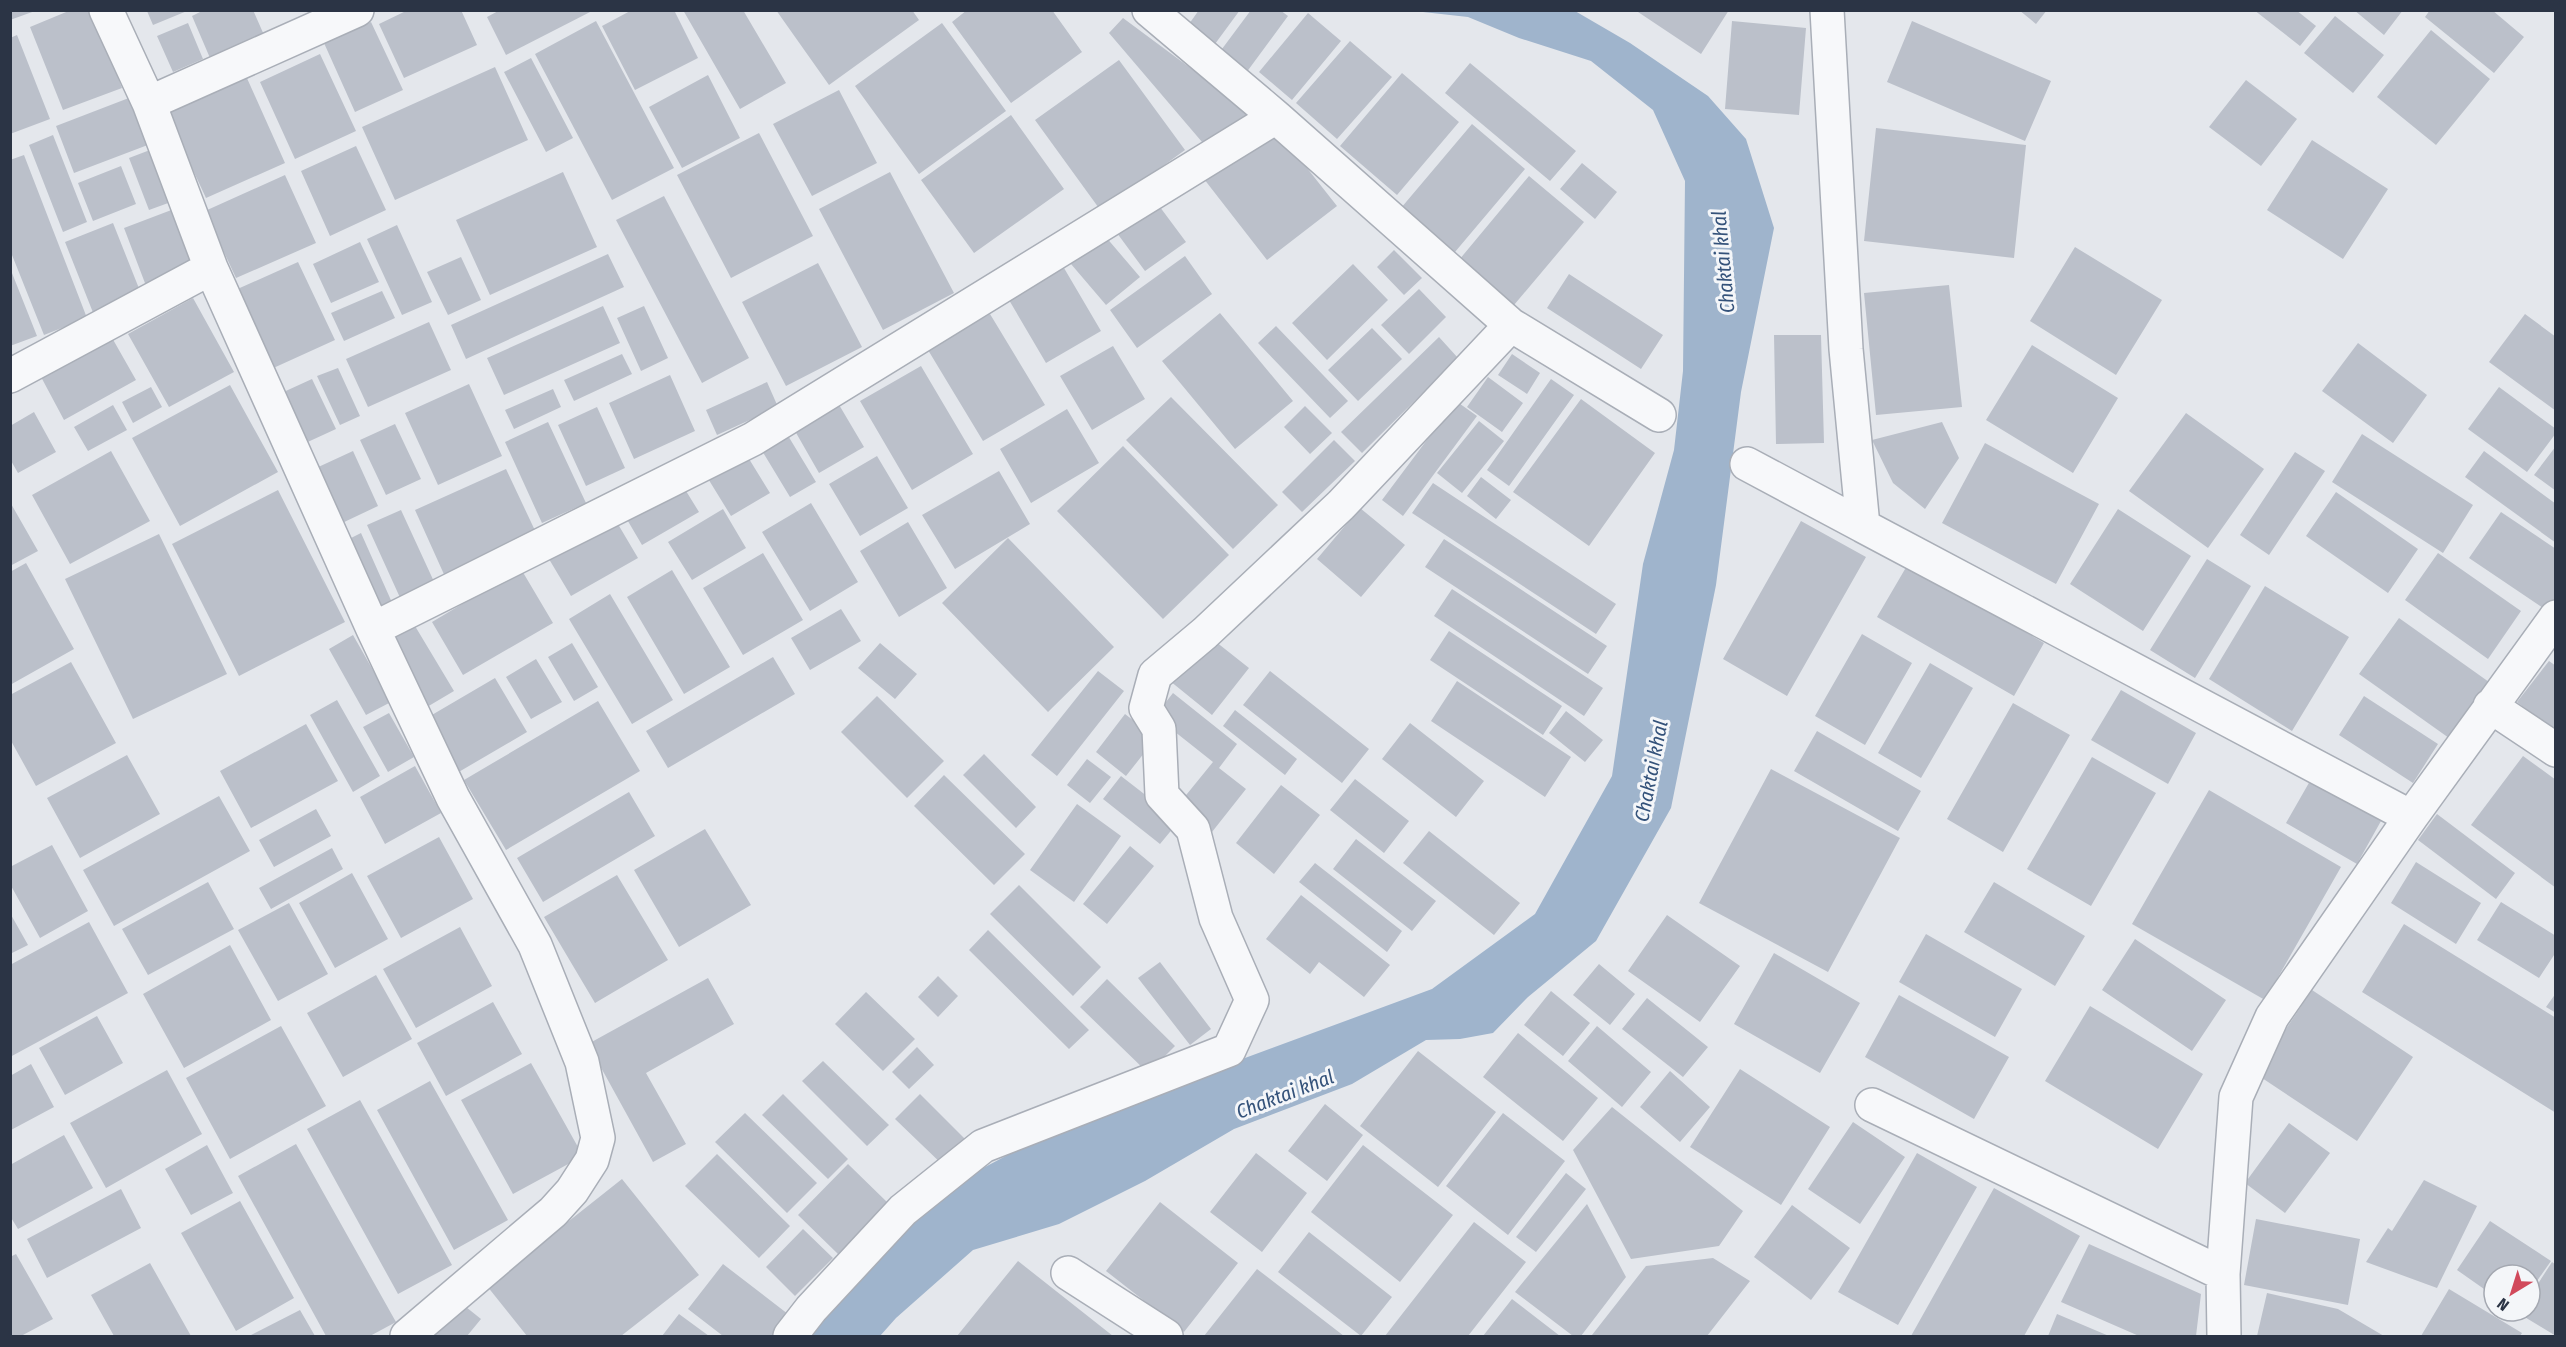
<svg xmlns="http://www.w3.org/2000/svg" width="2566" height="1347" font-family="'Fira Sans Condensed',sans-serif">
<style>
.water{fill:#9fb4cc}
.building{fill:#bbc0ca}
.lines{fill:none;stroke-linecap:round;stroke-linejoin:round}
.minor-casing{stroke:#a9aeb7;stroke-width:36}
.minor{stroke:#f7f8fa;stroke-width:33}
.labels{text-anchor:middle;stroke-width:6;stroke-linejoin:round;paint-order:stroke}
.water-label{font-size:20px;font-style:italic;fill:#34527a;stroke:#f4f6f9}
</style>
<rect width="100%" height="100%" fill="#e4e7ec"/>
<path class="water" d="M1414,11H1575L1630,43L1708,96L1746,139L1774,228L1741,392L1716,585L1671,808L1596,941L1528,997L1493,1033L1460,1039L1426,1040L1352,1084L1234,1129L1145,1181L1059,1224L973,1250L896,1318L880,1336H804L925,1199L1017,1150L1145,1095L1432,989L1535,914L1612,776L1643,564L1674,450L1683,371L1685,181L1653,110L1591,61L1519,38L1468,17Z"/>
<path class="building" d="M10,10H35V11L10,20Z
M71,10H92L122,88L63,110L30,27Z
M204,10H253L264,35L210,58L192,16Z
M408,10H461L477,45L404,78L379,24Z
M500,10H594L506,55L487,17Z
M632,10H674L698,58L635,90L602,26Z
M683,10H743L786,83L740,109Z
M776,10H912L919,20L829,85Z
M967,10H1052L1082,52L1011,103L952,22Z
M1199,10H1240L1215,44L1189,24Z
M1251,10H1280L1288,16L1246,73L1219,53Z
M1635,10H1729L1701,54Z
M2019,10H2047L2036,24Z
M2254,10H2296L2316,26L2300,46Z
M2354,10H2403L2384,35Z
M2430,10H2492L2524,37L2494,73L2425,17Z
M147,11H187L153,25Z
M1308,13L1341,41L1292,100L1259,72Z
M2335,16L2384,55L2353,93L2304,53Z
M1123,18L1251,113L1208,149L1109,33Z
M596,21L674,168L612,200L535,54Z
M1732,21L1806,28L1799,115L1725,109Z
M1912,21L2051,81L2025,141L1887,82Z
M371,22L403,90L355,112L324,43Z
M188,23L203,59L173,72L157,36Z
M942,23L1006,111L919,174L855,86Z
M2431,30L2490,79L2436,145L2377,97Z
M17,35L50,119L10,134V38Z
M1350,41L1392,77L1337,139L1296,103Z
M320,54L356,131L295,159L260,82Z
M531,58L573,138L546,152L504,72Z
M1119,60L1185,150L1101,211L1035,120Z
M1470,63L1576,151L1550,181L1445,93Z
M495,67L528,140L395,200L362,127Z
M1402,73L1459,122L1397,195L1340,146Z
M708,75L740,138L682,168L649,107Z
M246,76L285,163L206,198L166,112Z
M2246,80L2297,119L2261,166L2209,127Z
M839,90L877,163L812,196L773,124Z
M134,96L153,143L74,173L56,126Z
M1011,115L1064,189L974,253L921,180Z
M1472,124L1525,169L1455,252L1401,208Z
M1273,125L1337,206L1267,260L1204,179Z
M1876,128L2026,145L2014,258L1864,241Z
M759,133L813,236L731,278L677,175Z
M53,135L87,222L63,232L29,145Z
M2312,140L2388,189L2343,259L2267,210Z
M356,146L386,210L330,236L301,171Z
M150,150L171,202L149,210L129,158Z
M24,155L87,318L44,335L10,250V160Z
M1582,163L1617,192L1595,219L1560,189Z
M121,166L136,204L93,221L78,183Z
M563,172L597,247L490,295L456,220Z
M890,172L954,293L883,330L819,209Z
M285,175L316,243L236,278L205,211Z
M1529,176L1584,222L1514,305L1459,260Z
M664,196L749,358L702,383L616,220Z
M1154,199L1186,242L1145,271L1114,229Z
M174,209L199,272L148,291L124,228Z
M113,223L142,296L94,315L65,242Z
M397,225L432,302L402,315L367,239Z
M1105,236L1140,277L1106,305L1071,264Z
M360,242L379,282L331,303L313,264Z
M2075,247L2162,300L2116,375L2030,321Z
M1394,250L1422,278L1404,295L1377,267Z
M608,254L624,287L466,359L451,325Z
M1185,256L1212,294L1137,348L1110,310Z
M461,257L481,300L448,315L427,272Z
M298,262L335,340L269,370L233,291Z
M818,263L862,347L786,386L742,302Z
M1353,264L1388,300L1327,360L1292,323Z
M10,268L37,336L10,346Z
M1064,268L1101,331L1046,363L1009,300Z
M1569,274L1663,335L1641,369L1547,308Z
M1949,285L1962,407L1876,415L1864,293Z
M1419,289L1446,317L1409,354L1381,325Z
M382,291L395,318L344,341L331,313Z
M193,298L234,372L169,407L128,334Z
M603,306L620,343L504,395L487,358Z
M644,306L668,358L641,371L617,318Z
M1220,313L1293,401L1235,449L1162,361Z
M990,314L1045,405L983,441L928,350Z
M2525,314L2556,337V411L2489,362Z
M429,322L451,370L368,407L346,359Z
M1276,326L1348,401L1330,418L1258,343Z
M1372,328L1402,359L1358,401L1328,370Z
M1774,335H1821L1824,443L1776,444Z
M111,336L136,380L64,420L40,375Z
M1439,337L1458,358L1362,453L1341,432Z
M2358,343L2427,395L2393,443L2322,391Z
M2032,345L2118,398L2073,473L1986,420Z
M1113,346L1145,399L1092,430L1060,376Z
M622,354L632,374L574,401L564,380Z
M1512,354L1540,373L1527,394L1498,375Z
M921,366L973,454L912,490L860,401Z
M338,368L360,416L340,425L317,376Z
M670,375L695,431L634,459L609,403Z
M1488,377L1523,403L1502,432L1467,407Z
M312,379L336,429L299,446L277,395Z
M1551,379L1574,395L1509,486L1487,470Z
M767,382L778,407L717,435L706,410Z
M469,384L502,456L438,485L405,413Z
M230,385L278,472L180,526L132,438Z
M151,387L162,407L133,423L122,402Z
M2499,387L2556,429V433L2527,472L2468,429Z
M553,389L561,407L514,429L505,410Z
M1171,397L1278,505L1233,549L1126,440Z
M835,398L864,447L819,473L791,424Z
M1581,399L1655,453L1589,546L1513,492Z
M1456,401L1477,416L1403,516L1382,500Z
M113,405L127,430L88,451L74,427Z
M1305,406L1332,433L1310,454L1284,427Z
M597,407L625,468L586,486L558,425Z
M1067,409L1099,463L1031,503L1000,449Z
M34,412L56,452L18,473L10,459V426Z
M2186,413L2264,469L2208,548L2129,491Z
M1479,421L1504,441L1462,493L1437,473Z
M548,422L586,503L542,523L505,442Z
M1942,422L1959,458L1925,509L1893,483L1872,440Z
M395,424L421,479L386,495L360,440Z
M787,434L816,482L790,497L761,449Z
M2362,434L2473,505L2443,553L2332,482Z
M1334,440L1355,461L1302,512L1282,492Z
M1985,443L2099,504L2056,584L1942,523Z
M1123,446L1229,555L1163,619L1057,511Z
M2556,446V491L2534,475Z
M111,451L150,521L70,564L32,495Z
M353,451L378,506L340,524L314,469Z
M2484,451L2556,504V543L2465,477Z
M2295,452L2325,471L2269,555L2240,535Z
M746,454L770,493L731,516L707,477Z
M877,456L908,508L860,536L829,484Z
M506,469L539,539L447,581L415,510Z
M999,471L1030,524L955,569L922,515Z
M1481,477L1511,500L1496,519L1467,496Z
M678,478L699,512L642,545L622,511Z
M1433,483L1616,604L1596,634L1412,513Z
M278,490L345,622L239,676L172,544Z
M2336,492L2418,549L2388,593L2306,536Z
M10,502L38,551L10,566Z
M811,503L858,582L810,611L762,532Z
M1360,508L1405,545L1361,597L1317,559Z
M723,509L746,548L692,580L668,542Z
M2118,509L2191,556L2143,631L2070,584Z
M401,510L436,586L402,602L367,525Z
M2501,512L2556,549V602L2549,612L2469,558Z
M612,514L638,558L571,596L546,554Z
M1801,521L1866,557L1787,696L1723,659Z
M908,522L947,588L899,617L860,551Z
M361,533L394,607L374,616L341,543Z
M159,534L227,674L133,719L65,579Z
M1008,538L1114,647L1048,712L942,603Z
M1444,539L1607,646L1588,674L1425,567Z
M763,553L803,620L743,655L703,588Z
M2438,553L2521,611L2488,659L2405,600Z
M2207,559L2251,586L2195,678L2150,650Z
M26,563L74,649L10,685V572Z
M1908,564L2044,643L2014,696L1877,617Z
M521,569L553,623L463,675L432,622Z
M672,570L730,667L684,694L627,597Z
M2265,586L2349,637L2292,731L2209,679Z
M1452,589L1603,688L1584,716L1434,616Z
M610,594L673,700L632,724L569,619Z
M841,609L861,641L810,670L791,638Z
M2399,618L2489,682L2449,738L2359,674Z
M415,626L454,691L427,707L389,641Z
M1449,631L1562,706L1543,735L1430,660Z
M1206,634L1249,668L1212,715L1170,681Z
M1862,634L1912,663L1865,745L1815,716Z
M353,635L391,702L366,715L329,649Z
M572,643L598,687L574,701L548,657Z
M880,643L917,674L895,699L858,668Z
M773,657L795,694L668,768L646,731Z
M536,659L562,702L531,719L506,677Z
M2549,661L2556,666V724L2552,729L2517,702Z
M71,662L116,743L36,786L10,739V695Z
M1930,663L1973,688L1921,778L1878,753Z
M1098,671L1124,691L1057,776L1031,755Z
M1270,671L1369,749L1342,783L1243,705Z
M495,678L527,732L457,773L425,719Z
M1457,681L1571,757L1545,797L1431,721Z
M2121,690L2196,733L2168,784L2091,740Z
M1173,693L1237,744L1219,768L1246,789L1212,832L1178,805L1213,762L1155,716Z
M877,696L944,761L907,798L841,732Z
M2364,696L2438,744L2413,783L2339,735Z
M337,700L380,776L353,792L310,715Z
M598,701L640,771L506,850L464,780Z
M2013,703L2070,735L2003,852L1947,819Z
M1235,710L1297,759L1285,775L1223,726Z
M1566,711L1603,740L1585,762L1549,733Z
M389,713L414,757L388,772L363,727Z
M1125,714L1156,738L1126,776L1096,752Z
M1410,723L1484,781L1456,817L1382,759Z
M306,724L338,781L251,828L220,771Z
M1817,731L1921,791L1898,831L1794,771Z
M984,754L1036,807L1016,828L963,775Z
M127,755L160,814L80,858L47,798Z
M2523,756L2556,780V888L2471,825Z
M2092,757L2156,793L2091,906L2027,869Z
M1087,759L1111,777L1090,803L1067,785Z
M415,766L441,813L385,844L360,797Z
M1771,769L1900,838L1828,972L1699,903Z
M944,775L1025,854L994,885L914,806Z
M1121,776L1179,821L1160,844L1103,799Z
M1355,779L1409,821L1384,853L1330,810Z
M2310,781L2381,821L2357,864L2286,823Z
M1281,785L1320,815L1274,874L1236,843Z
M2209,790L2341,867L2265,1000L2132,924Z
M629,792L655,836L543,902L517,858Z
M219,796L250,851L114,926L83,870Z
M1077,804L1121,836L1074,902L1030,870Z
M316,809L331,836L274,867L259,840Z
M2437,814L2515,873L2496,899L2418,840Z
M705,829L751,905L679,947L634,870Z
M1429,831L1520,903L1494,935L1403,863Z
M439,837L473,899L401,938L367,876Z
M1356,839L1436,901L1412,931L1333,869Z
M52,845L88,911L40,938L10,884V867Z
M1130,846L1154,866L1107,924L1083,904Z
M332,848L343,869L271,909L259,888Z
M2416,862L2481,903L2456,944L2391,903Z
M1315,863L1402,931L1387,952L1299,882Z
M352,873L388,939L335,968L299,903Z
M617,875L668,960L595,1003L544,917Z
M208,882L234,929L148,975L122,929Z
M1994,882L2085,936L2055,986L1964,932Z
M1019,885L1101,967L1073,996L990,914Z
M1301,895L1390,965L1364,997L1319,962L1310,974L1266,939Z
M2501,902L2556,936V952L2539,978L2477,940Z
M289,903L328,974L278,1001L238,930Z
M10,913L28,945L10,954Z
M1667,915L1740,966L1700,1022L1628,971Z
M89,922L128,993L10,1057V965Z
M2404,924L2556,1018V1113L2362,992Z
M460,927L492,986L416,1028L383,969Z
M988,930L1089,1030L1069,1049L969,950Z
M1926,934L2022,989L1995,1037L1899,982Z
M2135,939L2226,1000L2192,1051L2102,990Z
M230,945L271,1020L184,1068L143,994Z
M1774,953L1860,1003L1820,1073L1734,1024Z
M1160,962L1211,1029L1190,1045L1138,978Z
M1599,964L1635,994L1610,1025L1573,995Z
M376,975L412,1039L343,1077L307,1013Z
M938,976L958,996L938,1017L918,997Z
M708,978L734,1024L646,1073L686,1144L653,1162L588,1044Z
M1107,979L1175,1046L1148,1073L1080,1007Z
M2312,990L2413,1057L2357,1141L2256,1074Z
M1551,991L1590,1023L1563,1056L1524,1025Z
M866,992L915,1039L883,1071L835,1024Z
M2556,993V1013L2546,1007Z
M1899,995L2009,1057L1974,1119L1865,1057Z
M1647,998L1708,1047L1683,1077L1622,1029Z
M493,1002L522,1054L446,1096L417,1043Z
M2090,1006L2203,1074L2158,1149L2045,1081Z
M97,1016L123,1063L65,1095L39,1048Z
M281,1026L326,1106L230,1159L186,1078Z
M1597,1026L1651,1072L1622,1107L1568,1061Z
M1518,1033L1598,1098L1563,1141L1483,1077Z
M917,1047L934,1065L909,1089L892,1072Z
M1418,1051L1496,1112L1438,1187L1360,1126Z
M823,1061L889,1125L867,1146L802,1081Z
M531,1063L583,1156L513,1194L461,1100Z
M31,1064L54,1107L11,1130L10,1076Z
M1740,1069L1830,1127L1781,1205L1690,1147Z
M167,1070L202,1134L106,1188L70,1123Z
M1670,1071L1710,1107L1680,1142L1640,1107Z
M430,1081L508,1220L454,1250L377,1110Z
M783,1094L848,1159L828,1179L762,1115Z
M920,1094L971,1145L947,1169L895,1119Z
M360,1100L452,1265L398,1294L307,1129Z
M1325,1104L1363,1135L1327,1181L1288,1151Z
M1612,1107L1743,1211L1719,1246L1631,1259L1573,1150Z
M745,1113L817,1183L787,1213L715,1142Z
M1503,1113L1565,1161L1508,1235L1446,1186Z
M1853,1122L1905,1157L1860,1224L1808,1189Z
M2289,1123L2330,1153L2285,1213L2245,1183Z
M64,1135L93,1188L18,1229L10,1216V1165Z
M296,1144L396,1322L370,1336H326L238,1176Z
M207,1145L233,1193L191,1215L165,1169Z
M1363,1145L1453,1215L1400,1282L1311,1212Z
M1256,1153L1307,1193L1262,1252L1210,1212Z
M1917,1153L1977,1187L1898,1325L1838,1292Z
M717,1154L790,1226L759,1258L685,1186Z
M848,1164L888,1203L838,1254L798,1215Z
M1566,1173L1586,1189L1536,1252L1516,1237Z
M622,1179L699,1275L621,1336H527L487,1286Z
M2424,1180L2477,1206L2437,1288L2366,1262L2388,1228L2392,1231Z
M1994,1188L2080,1236L2024,1336H1911Z
M121,1189L141,1228L47,1278L27,1239Z
M240,1201L294,1298L236,1331L181,1233Z
M1160,1202L1238,1263L1184,1332L1106,1271Z
M1587,1204L1626,1277L1581,1336H1573L1515,1292Z
M1792,1205L1850,1248L1811,1300L1754,1257Z
M2256,1219L2360,1239L2348,1305L2244,1285Z
M2490,1221L2551,1261L2530,1291V1275H2494V1296L2457,1270Z
M1474,1222L1526,1262L1468,1336H1385Z
M803,1229L833,1258L795,1296L766,1267Z
M1309,1232L1392,1297L1361,1336L1278,1272Z
M2089,1244L2201,1294L2196,1336H2139L2061,1302Z
M16,1254L53,1319L21,1336H10V1257Z
M1713,1258L1750,1281L1707,1336L1592,1335L1646,1266Z
M1018,1261L1113,1336H957Z
M2552,1262L2556,1265V1336L2518,1313L2530,1311V1296Z
M150,1263L191,1336H114L91,1295Z
M723,1264L797,1321L785,1336H723L688,1309Z
M1257,1269L1344,1336H1204Z
M2449,1289L2522,1333L2520,1336H2421Z
M2267,1293L2338,1309L2384,1336H2257Z
M456,1299L481,1319L467,1336H427Z
M1512,1299L1560,1336H1483Z
M300,1310L315,1336H249Z
M679,1314L709,1336H662Z
M2057,1314L2109,1336H2048Z"/>
<g class="lines">
<g class="minor-casing">
<path id="minor" d="M106,10L149,103L211,268L373,629L453,798L535,945L582,1062L598,1138L592,1160L572,1191L553,1212L407,1336
M1149,10L1276,117L1511,325L1659,415
M1827,10L1846,349L1863,526L2411,817L2556,617
M149,103L357,10
M10,376L211,268
M1747,464L1863,526
M373,629L753,439L1276,117
M2490,706L2556,750
M1872,1105L2223,1274
M1068,1273L1166,1336
M790,1336L811,1309L903,1210L983,1146L1229,1050L1252,1000L1216,918L1193,829L1162,795L1159,729L1146,708L1155,675L1205,633L1341,505L1511,325
M2224,1336L2223,1274L2236,1097L2272,1017L2411,817"/>
</g>
<use href="#minor" class="minor"/>
</g>
<g class="labels">
<g class="water-label">
<text transform="translate(1723 262) rotate(-95)" y="7">Chaktai khal</text>
<text transform="translate(1651 771) rotate(-79)" y="7">Chaktai khal</text>
<text transform="translate(1285 1094) rotate(-21)" y="7">Chaktai khal</text>
</g>
</g>
<rect width="2566" height="1347" fill="none" stroke="#2b3445" stroke-width="24"/>
<g transform="translate(2512 1293) rotate(218)"><circle r="28" fill="#f4f6f9" stroke="#a4a8b1" stroke-width="1.5"/>
<path d="M0-4.5L10 22L0 15L-10 22Z" fill="#d1495b"/>
<text y="-9" font-size="16" font-weight="bold" text-anchor="middle" fill="#2b3445">N</text>
</g>
</svg>
